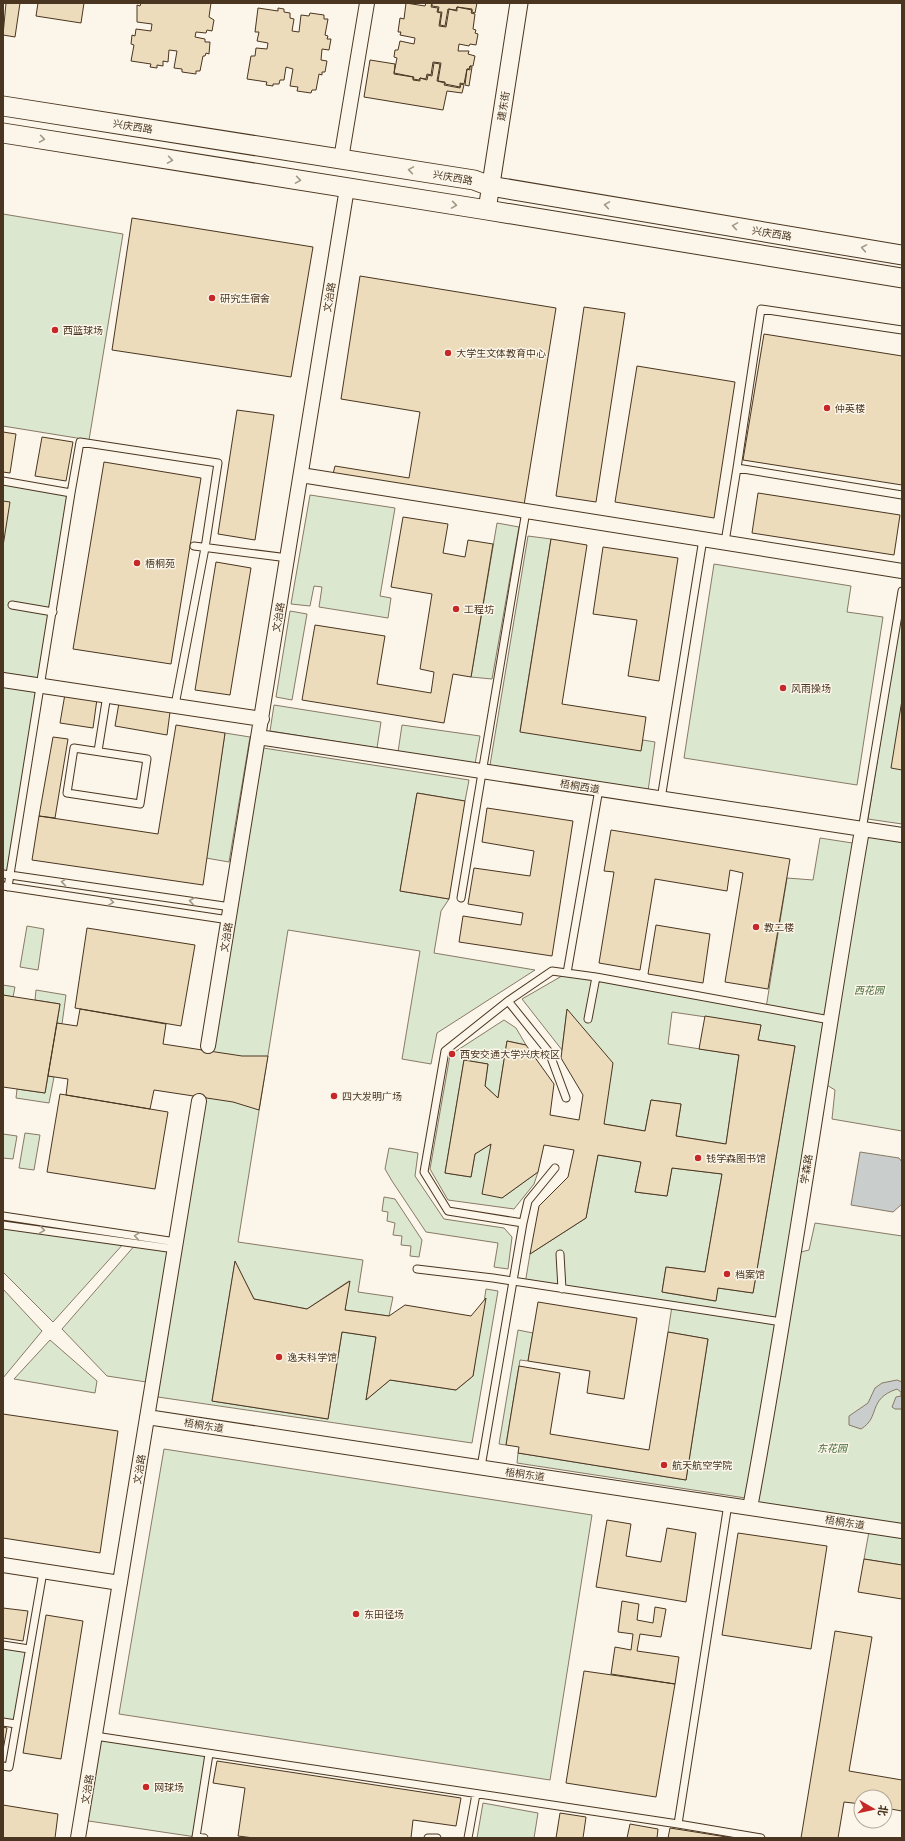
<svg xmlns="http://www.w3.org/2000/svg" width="905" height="1841" font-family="'Noto Serif','Noto Sans SC',serif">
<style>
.green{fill:#dce7d0;stroke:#887966}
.water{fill:#c9cecd;stroke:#887966}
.building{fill:#ecdcbc;stroke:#4a3520}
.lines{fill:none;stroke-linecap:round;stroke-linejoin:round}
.service-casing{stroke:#4a3520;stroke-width:9}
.minor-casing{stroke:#4a3520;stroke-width:16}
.tertiary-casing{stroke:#4a3520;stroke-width:19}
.secondary-casing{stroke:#4a3520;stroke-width:21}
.service{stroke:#fbf6e9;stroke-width:7}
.minor{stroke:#fbf6e9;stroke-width:14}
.tertiary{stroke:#fbf6e9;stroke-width:17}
.secondary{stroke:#fbf6e9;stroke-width:19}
.oneway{stroke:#a29684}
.poi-dot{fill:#c62828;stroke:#fbf6e9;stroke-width:1.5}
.labels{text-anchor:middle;stroke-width:3;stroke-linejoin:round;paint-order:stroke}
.street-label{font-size:10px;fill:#4a3520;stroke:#fbf6e9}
.poi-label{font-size:10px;fill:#4a3520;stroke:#fbf6e9;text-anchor:start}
.park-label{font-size:10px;font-style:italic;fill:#436837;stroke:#fbf6e9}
</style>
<rect width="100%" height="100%" fill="#fbf6e9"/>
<path class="green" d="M3,214L123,234L89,440L3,426Z
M3,481L71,493L9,874H3Z
M310,495L395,508L380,596L391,598L388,618L319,607L322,587L314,586L310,606L291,604Z
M497,523L519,527L492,679L471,677Z
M528,536L551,539L520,731L641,750L643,740L655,742L648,791L490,765Z
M714,564L851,586L847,612L883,617L857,785L684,758Z
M902,607V824L868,819Z
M290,611L307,614L292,700L276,697Z
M274,705L381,722L377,748L270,731Z
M402,725L480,736L475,764L398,752Z
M225,733L250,737L229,862L206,858Z
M257,747L469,780L465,801L417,793L400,891L449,899L441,911L434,953L535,970L437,1033L431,1064L402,1059L420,951L288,930L238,1242L363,1260L358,1292L393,1297L389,1316L345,1310L349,1281L307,1309L254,1299L235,1262L212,1401L328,1419L342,1332L376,1337L366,1400L390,1380L456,1390L473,1376L486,1289L498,1291L472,1443L151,1396L153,1383L107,1376L62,1329L136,1244L125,1242L53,1322L3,1272V1216L176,1242Z
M862,830L902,835V1131L832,1119L835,1090L820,1081L793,1254L809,1250L815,1223L902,1236V1565L864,1559L870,1526L750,1508L752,1499L517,1463L518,1453L686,1480L708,1339L668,1332L672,1306L525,1284L530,1254L586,1218L598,1155L641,1162L635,1192L667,1196L672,1168L722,1174L705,1272L666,1267L662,1292L715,1301L718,1288L753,1293L795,1046L758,1040L761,1025L672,1012L668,1044L739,1055L726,1144L676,1136L681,1104L651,1100L645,1131L604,1124L567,1010L562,1050L522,999L567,973L766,1008L787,878L813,880L820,838L859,844Z
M27,926L44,929L38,970L20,967Z
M3,985L15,987L13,997L3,995Z
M36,990L66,995L62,1024L57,1023L60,1004L35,1000Z
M504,1020L516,1028L526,1045L507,1041L498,1098L485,1086L488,1064L464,1060L445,1173L471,1177L475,1154L491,1144L502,1198L538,1172L534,1184L514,1209L448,1200L430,1169L450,1055Z
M48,1076L54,1077L49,1103L16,1098L17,1089L45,1093Z
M25,1133L40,1135L34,1170L19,1168Z
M3,1134L17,1136L13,1159L3,1158Z
M389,1148L418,1153L415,1176L444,1219L504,1228L512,1237L508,1269L494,1267L498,1243L426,1232L392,1181L385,1169Z
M384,1197L395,1199L422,1240L419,1257L410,1256L411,1246L401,1245L402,1236L393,1235L395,1223L387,1221L388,1212L382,1211Z
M3,1289L42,1331L3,1378Z
M518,1330L533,1333L528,1361L520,1360L506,1445L499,1444Z
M50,1340L97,1381L95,1393L14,1379Z
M164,1449L592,1515L550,1780L119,1714Z
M3,1645L29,1649L16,1724L3,1722Z
M95,1736L209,1754L196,1837L82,1820Z
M483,1803L538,1813L534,1838H477Z"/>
<path class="water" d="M860,1152L899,1158L902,1162V1204L893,1212L851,1205Z
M897,1380L902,1382V1409H895L892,1407L896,1397L901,1396V1392L897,1389C867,1399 881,1417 861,1429L849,1425V1416L868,1403L875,1388L882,1383Z"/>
<path class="building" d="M6,3H20L15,37L3,35Z
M38,3H84L81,23L36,16Z
M141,3H211L209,17L214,20L212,31L207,30L206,33L196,32L195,37L205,39V42H210L209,54L206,53L205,56H203L200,71H196V74L182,72V69L174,68L177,51L169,50L168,62L163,61V66L157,65V68L150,67L151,64L131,61L134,45L131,44L132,35L135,36L136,29L151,31L152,24L137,22V5L140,6Z
M406,3L425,6L426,3H432L431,7L438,8L437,12L441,13L439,26L446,27L449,9L457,11V7L472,10L471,13L475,14L473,29L476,30L475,33L478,34L476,45L470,44L469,46L459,44L458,51H469L468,54L475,56L473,66H470L469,69H467L464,84L460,83V87L445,84V82L438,81L441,63L433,62L431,75L427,74L426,79L420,78L419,80L413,79L414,77L394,73L397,58L394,57L395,50H398L400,41L414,44L415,38L400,35L401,32H398L400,18L404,19Z
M432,3H477L475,13L472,12V9L457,7L456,10L448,9L445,26L440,25L442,12H438L439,7L432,6Z
M258,8L278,11V8L284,9V12L290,13V18L294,19L292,31L299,32L301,15L309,16L310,13L324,15V19H328L325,35L328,36L327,39H331L329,50L322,49L321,60L327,61L325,72H322V75L319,74L316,90H312L311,93L297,91L298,87L290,86L293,69L286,67L284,80H280L279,84H273V86L266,85L267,82L247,79L251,56H255L256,48L267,49L268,43L257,41L259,32H255Z
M370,60L395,64L394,74L413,77V80L420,81V78L427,80L428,75L432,76L434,63L440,64L437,81L445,83L444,85L460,88L461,84L464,85L462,93L447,91L443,110L364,97Z
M470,66L472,67L469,86L465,85L467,69L470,70Z
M132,218L313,247L291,377L112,350Z
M360,276L556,308L524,505L333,474L335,466L409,478L420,412L341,399Z
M584,307L625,313L596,502L556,496Z
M764,334L902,356V485L743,460Z
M637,366L735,382L714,518L615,502Z
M237,410L274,415L255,540L218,534Z
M3,432L16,434L10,473L3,472Z
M42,437L73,442L66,481L35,476Z
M104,462L201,478L171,664L73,649Z
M758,493L900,515L894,555L752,533Z
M3,501L10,502L3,546Z
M403,517L448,524L443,553L465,557L468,540L493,544L471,677L453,674L444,723L302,700L315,625L385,636L377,684L431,693L434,672L420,669L432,594L391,587Z
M551,539L587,545L562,704L646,717L641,751L520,732Z
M603,547L678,558L659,681L628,676L637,620L593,614Z
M216,562L251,568L230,695L195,690Z
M65,694L97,699L93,728L60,723Z
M902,700V770L891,768Z
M119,703L170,712L167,735L115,726Z
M176,725L225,733L203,885L32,860L39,816L158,834Z
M53,737L68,739L55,818L39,816Z
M417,793L465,801L449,899L400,891Z
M487,808L573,821L552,956L459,942L463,916L521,925L523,913L468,904L474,868L530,876L534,851L482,842Z
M611,830L790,859L768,989L725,982L743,873L730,870L727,891L655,879L640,970L599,963L614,872L604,871Z
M656,925L710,934L703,983L648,974Z
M87,928L195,945L181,1026L75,1008Z
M3,995L60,1004L45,1093L3,1087Z
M80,1009L166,1024L163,1044L242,1056H268L259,1110L233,1102L154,1090L150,1109L66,1095L68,1079L48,1076L57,1023L77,1026Z
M567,1009L613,1063L604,1124L645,1131L651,1100L681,1104L676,1136L726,1144L739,1055L699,1049L705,1016L761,1025L758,1040L795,1046L753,1293L718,1288L716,1301L662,1292L666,1267L705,1272L722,1174L672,1168L667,1196L635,1192L641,1162L598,1155L586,1218L530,1254L539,1206L568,1177L574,1150L544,1145L538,1172L502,1198L482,1194L491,1144L475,1154L471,1177L445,1173L464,1060L488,1064L485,1086L498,1098L507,1041L526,1045L554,1084L550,1115L579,1120L583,1095L561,1058Z
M60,1094L168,1112L155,1189L47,1172Z
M235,1261L254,1299L307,1309L350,1281L345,1310L389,1316L405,1305L471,1316L486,1298L473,1376L456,1390L390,1380L366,1400L376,1337L342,1332L328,1419L212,1401Z
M538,1302L637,1318L624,1399L587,1393L590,1371L528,1361Z
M668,1332L708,1339L686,1480L518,1453L519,1447L506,1445L519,1366L560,1373L550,1434L649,1450Z
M3,1414L118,1431L100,1553L3,1538Z
M607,1520L631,1524L626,1556L661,1562L667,1528L696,1533L686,1602L596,1587Z
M738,1533L827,1546L811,1649L722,1635Z
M864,1559L902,1565V1599L858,1592Z
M622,1601L639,1604L637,1620L653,1623L655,1607L666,1609L661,1637L640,1634L637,1651L679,1657L675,1684L611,1674L615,1647L631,1650L633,1634L618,1632Z
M3,1608L28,1611L23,1641L3,1638Z
M46,1615L83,1621L61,1759L23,1753Z
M835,1631L872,1637L849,1771L902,1780V1811L885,1808V1797H861V1804L844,1802L838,1838H801Z
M584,1671L675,1684L656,1797L566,1783Z
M3,1727L7,1728L3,1750Z
M217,1761L461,1798L456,1826L413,1820L411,1838H254L238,1836L245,1788L213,1783Z
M3,1805L58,1814L55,1838H3Z
M560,1813L586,1817L583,1838H556Z
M630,1824L658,1829L657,1838H627Z
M670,1828L733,1838H668Z"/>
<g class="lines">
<g class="service-casing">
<path id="service" d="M737,468L761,309L902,330
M3,481L71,493L8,887
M71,493L80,442L218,463L205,548L175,705
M725,542L737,468L902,495
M194,546L288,558
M12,605L53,612
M74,748L147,759L140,804L67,793Z
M98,751L107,695
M661,799L703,539
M862,830L902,591
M3,874L231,907
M3,886L229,920
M461,898L526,511
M567,973L599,789
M508,1001L549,1052L566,1098
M588,1019L596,977
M3,1216L176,1242
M523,1223L528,1201L555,1168
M3,1225L175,1249
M560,1254L562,1289
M417,1269L493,1278L782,1322
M481,1467L523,1223L448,1211L424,1172L445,1051L508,1001L552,971L596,977L830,1020
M3,1645L29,1649
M3,1722L16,1724
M95,1736L678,1824L728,1504
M3,1766L9,1767L43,1572
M678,1824L761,1838
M204,1838L196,1837L209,1754
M428,1838H437
M468,1838L476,1794"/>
</g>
<g class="minor-casing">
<path id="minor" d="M341,159L367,3
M301,475L902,571
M3,680L262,719
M258,737L902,835
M208,1046L347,188
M147,1417L902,1531
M750,1508C792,1283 823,1055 862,830
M3,1565L120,1583
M78,1838L199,1101"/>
</g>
<g class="tertiary-casing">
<path id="tertiary" d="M487,210L519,3"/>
</g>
<g class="secondary-casing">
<path id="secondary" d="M3,106L474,180L490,186L902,255
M3,133L487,210L902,278"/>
</g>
<use href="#service" class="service"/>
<use href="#minor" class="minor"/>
<use href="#tertiary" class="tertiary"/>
<use href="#secondary" class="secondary"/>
</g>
<defs><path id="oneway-chevron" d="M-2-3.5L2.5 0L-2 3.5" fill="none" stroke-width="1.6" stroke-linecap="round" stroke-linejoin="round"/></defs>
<g class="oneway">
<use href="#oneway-chevron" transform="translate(42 139) rotate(9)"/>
<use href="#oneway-chevron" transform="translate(170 160) rotate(9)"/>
<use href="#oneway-chevron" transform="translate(411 170) rotate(-171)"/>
<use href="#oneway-chevron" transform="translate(298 180) rotate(9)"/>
<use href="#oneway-chevron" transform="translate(454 205) rotate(9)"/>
<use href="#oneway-chevron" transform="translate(607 205) rotate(-171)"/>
<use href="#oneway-chevron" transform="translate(735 226) rotate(-171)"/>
<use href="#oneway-chevron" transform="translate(864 248) rotate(-170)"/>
<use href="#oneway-chevron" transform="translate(64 882) rotate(-172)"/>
<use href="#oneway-chevron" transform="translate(192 901) rotate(-172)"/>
<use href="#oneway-chevron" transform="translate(111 902) rotate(9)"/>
<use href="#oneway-chevron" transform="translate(42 1230) rotate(8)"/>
<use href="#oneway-chevron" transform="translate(137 1236) rotate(-171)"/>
</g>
<g class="poi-dot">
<circle cx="212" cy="298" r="4"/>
<circle cx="55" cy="330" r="4"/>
<circle cx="448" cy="353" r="4"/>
<circle cx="827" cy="408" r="4"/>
<circle cx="137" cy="563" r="4"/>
<circle cx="456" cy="609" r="4"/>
<circle cx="783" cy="688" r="4"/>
<circle cx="756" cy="927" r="4"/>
<circle cx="452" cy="1054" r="4"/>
<circle cx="334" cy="1096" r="4"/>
<circle cx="698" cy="1158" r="4"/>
<circle cx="727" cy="1274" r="4"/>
<circle cx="279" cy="1357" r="4"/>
<circle cx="664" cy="1465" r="4"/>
<circle cx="356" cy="1614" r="4"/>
<circle cx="146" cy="1787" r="4"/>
</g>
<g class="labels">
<g class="street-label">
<text transform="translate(503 106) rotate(-81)" y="4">建东街</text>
<text transform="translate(133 126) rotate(9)" y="4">兴庆西路</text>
<text transform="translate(453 177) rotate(10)" y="4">兴庆西路</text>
<text transform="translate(772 233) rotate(9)" y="4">兴庆西路</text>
<text transform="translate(329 297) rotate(-81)" y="4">文治路</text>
<text transform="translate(278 617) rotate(-81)" y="4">文治路</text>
<text transform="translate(580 786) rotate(9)" y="4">梧桐西道</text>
<text transform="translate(226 937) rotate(-81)" y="4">文治路</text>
<text transform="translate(806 1169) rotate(-81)" y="4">学森路</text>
<text transform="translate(204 1425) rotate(9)" y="4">梧桐东道</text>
<text transform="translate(139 1469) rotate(-81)" y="4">文治路</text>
<text transform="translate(525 1474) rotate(8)" y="4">梧桐东道</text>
<text transform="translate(845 1522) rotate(9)" y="4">梧桐东道</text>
<text transform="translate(87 1789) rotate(-81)" y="4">文治路</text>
</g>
<g class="poi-label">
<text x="220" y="302">研究生宿舍</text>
<text x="63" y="334">西篮球场</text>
<text x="456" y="357">大学生文体教育中心</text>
<text x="835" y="412">仲英楼</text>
<text x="145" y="567">梧桐苑</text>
<text x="464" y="613">工程坊</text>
<text x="791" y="692">风雨操场</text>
<text x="764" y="931">教二楼</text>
<text x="460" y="1058">西安交通大学兴庆校区</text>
<text x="342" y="1100">四大发明广场</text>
<text x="706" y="1162">钱学森图书馆</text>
<text x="735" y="1278">档案馆</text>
<text x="287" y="1361">逸夫科学馆</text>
<text x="672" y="1469">航天航空学院</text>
<text x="364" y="1618">东田径场</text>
<text x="154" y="1791">网球场</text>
</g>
<g class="park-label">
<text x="869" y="994">西花园</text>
<text x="832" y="1452">东花园</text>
</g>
</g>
<rect width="905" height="1841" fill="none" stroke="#4a3520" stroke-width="8"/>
<g transform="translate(873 1809) rotate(99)"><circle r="19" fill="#fbf6e9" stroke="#b4a999"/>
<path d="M0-3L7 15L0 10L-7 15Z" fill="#c62828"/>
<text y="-6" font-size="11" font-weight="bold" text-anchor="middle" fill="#4a3520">北</text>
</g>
</svg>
